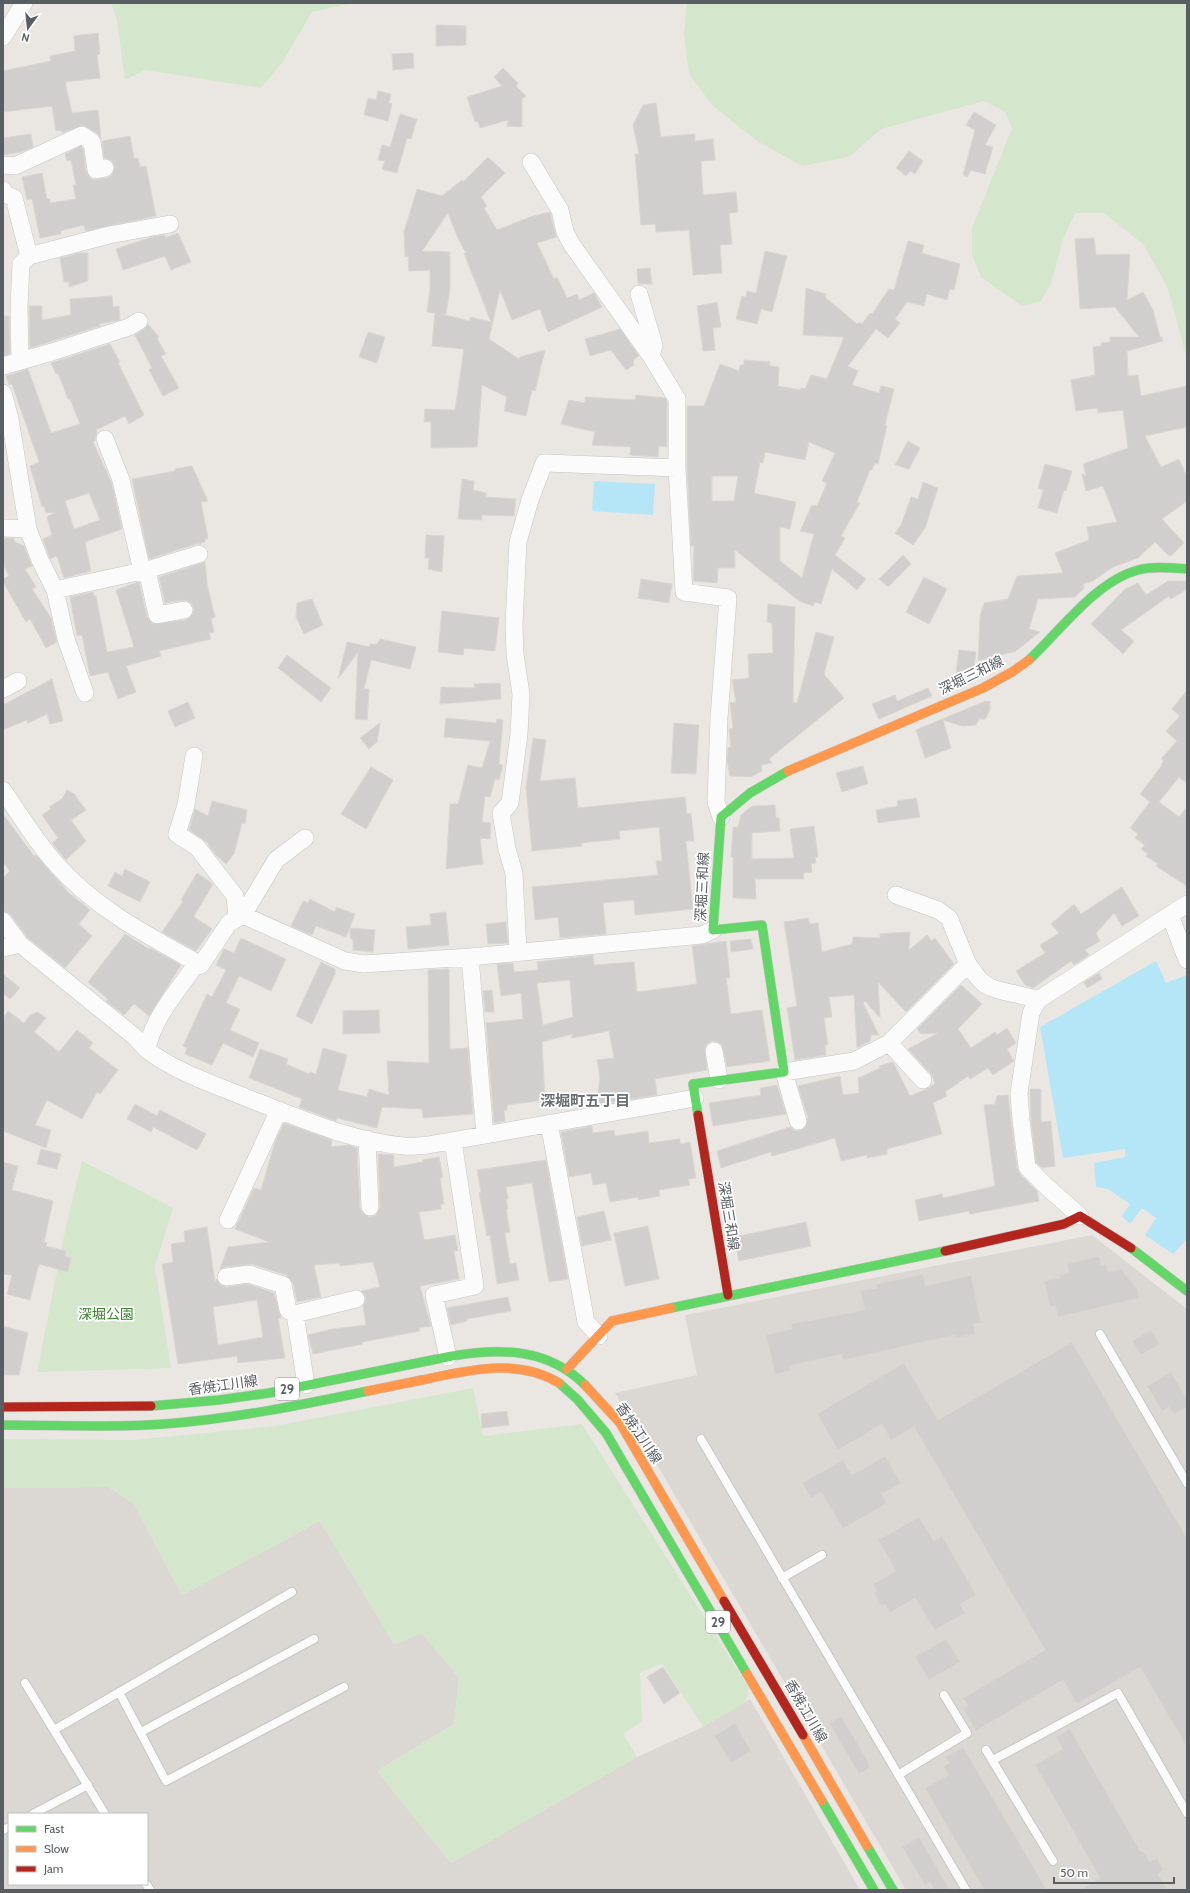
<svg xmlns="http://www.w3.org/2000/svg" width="1190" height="1893" font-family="Cabin,'Noto Sans JP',sans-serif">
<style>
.industrial{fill:#dbd8d4;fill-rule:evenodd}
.green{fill:#d4e6cc}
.water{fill:#b4e6f7}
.building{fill:#d1cfcd;stroke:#dad6d2;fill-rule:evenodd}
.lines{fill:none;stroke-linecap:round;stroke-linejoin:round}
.lane-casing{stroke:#c5c5c4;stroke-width:10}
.street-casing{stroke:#c5c5c4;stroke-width:18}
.fast-casing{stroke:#c6c6c6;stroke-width:10}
.slow-casing{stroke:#c6c6c6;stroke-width:10}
.jam-casing{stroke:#c6c6c6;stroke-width:10}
.lane{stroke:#fcfbfb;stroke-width:8}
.street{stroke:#fcfbfb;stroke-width:17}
.fast{stroke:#63d668;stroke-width:9}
.slow{stroke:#ff974d;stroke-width:9}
.jam{stroke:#b3261e;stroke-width:9}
.labels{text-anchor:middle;stroke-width:3.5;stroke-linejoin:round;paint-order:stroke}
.shield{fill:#fff;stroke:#8b8e91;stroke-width:1}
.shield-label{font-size:13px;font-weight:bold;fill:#595e62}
.street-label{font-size:14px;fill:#595e62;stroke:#fff}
.park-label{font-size:14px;fill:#3a832f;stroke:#fff}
.neighbourhood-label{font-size:15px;font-weight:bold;fill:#697074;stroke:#fff}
</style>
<rect width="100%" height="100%" fill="#eae7e3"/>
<path class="industrial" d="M1092,1235L1187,1309V1890H906L615,1393L697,1375L685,1315Z
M109,1487L134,1504L182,1595L320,1521L394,1644L422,1633L459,1678L454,1724L377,1771L451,1863L637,1757L703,1727L750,1699L860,1890H3V1488ZM9,1814H147V1884H9Z"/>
<path class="green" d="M111,3H353L312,12L282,63L261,88L145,70L125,80L117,20Z
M687,3H1187V359L1167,286L1143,244L1104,213H1075L1063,239L1051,284L1041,301L1022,306L981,277L972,255V228L1012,128L1005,112L984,101L881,129L849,157L802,166L757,141L713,106L689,74L684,33Z
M82,1161L173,1208L155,1267L171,1368L37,1372L65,1231Z
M473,1388L483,1436L582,1424L749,1688L746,1702L703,1727L662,1663L640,1673L642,1721L623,1734L637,1757L451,1863L377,1771L454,1724L459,1678L422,1633L394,1644L320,1521L182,1595L134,1504L110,1487L3,1488V1439L135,1440L275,1426Z"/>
<path class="water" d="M594,481L655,484L653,515L592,511Z
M1156,961L1166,983L1187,975V1239L1173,1254L1145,1235L1156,1218L1142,1208L1130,1224L1122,1216L1130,1204L1108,1189L1096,1187L1094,1163L1125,1157V1149L1063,1158L1040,1027Z"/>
<path class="building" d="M436,25L466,26V45L436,46Z
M98,33L100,54L97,55L100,78L65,82L72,113L98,110L101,139L98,134L83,125L62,133L61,130L56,131L52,106L3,112V71L51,61L50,56L75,51L74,36Z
M413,53L414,68L393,70L392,54Z
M503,68L518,83L516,86L526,96L522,99V127L507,126L508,120L480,128L478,122H475L467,97L502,86L494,77Z
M378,91L391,94L389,103L392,104L388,121L364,115L368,98L376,100Z
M656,103L661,137L695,134V141L713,139L715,160L701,161L703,195L736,192L738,212L729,213L732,244L720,245L722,273L693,275L689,230L656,232L655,224L641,225L635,154H639L633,125L643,105Z
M974,112L996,125L985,145L993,147L985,174L971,170L967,177L963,175L975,130L966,125Z
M400,114L417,119L411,139L407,138L397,173L382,169L385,161L378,160L382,145L390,147Z
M31,134L33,147L21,152L3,155V138Z
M130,136L134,159L138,158L140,167L146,166L156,216L85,231L84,225L60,231L61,234L40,238L32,199L27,200L22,177L42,173L47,199H50V203L76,199L73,185H76L71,160L67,161L65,154L81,146L83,148L86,171L89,177L93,180L107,178L112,175L115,166L112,161L104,158L102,141Z
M909,151L923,161L915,174L910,171L906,176L896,168Z
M488,157L505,173L481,197L487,206L484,208L497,230L530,217L550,212L556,237L537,243L554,279L557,277L567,298L577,294L579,300L594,293L602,307L548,332L540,309L512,320L500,290L489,339L519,359L520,357L545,350L535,391L532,390L526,416L504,411L507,397L482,385L477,447L431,448V422H424L425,409L455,410L464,349L432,346L435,313L427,312L430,289V270L409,271L408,256L405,257L404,232L417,189L442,196L462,180L463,182ZM448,213L458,238L466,253H464L491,322L470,317V321L441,314H446L450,289V252L422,251Z
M178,233L191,262L171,270L165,256L123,270L116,249L152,237L165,235V238Z
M1094,238L1096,255L1130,254L1127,300L1143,292L1153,310L1160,337H1162L1163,341L1127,351L1128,376L1138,375L1141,396L1187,386V427L1145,436L1161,467L1179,459L1187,477V501L1162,519L1184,543L1171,556L1168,555L1155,542L1138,558L1113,567L1093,581L1083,584L1084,588L1075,597L1038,599L1029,629L1040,632L1016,651L978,661L980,616L984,603L1008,599L1017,576L1063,573L1055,553L1089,540L1087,527L1117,522L1103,486L1086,491L1082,474L1086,476L1083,464L1128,448L1123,410L1098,413L1097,408L1076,411L1071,380L1095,375L1093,347L1101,346V343L1110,342V337H1139L1115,307L1080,309L1075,239Z
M908,241L924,245L922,253L960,264L954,290L950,289L947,300L927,294L924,306L907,302L895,319L900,323L888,338L876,329L848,366L858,371L852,385L879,393L881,386L894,389L885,425L887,426L878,464L875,463L872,470H870L857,502L860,503L841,536L845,538L835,555L866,579L857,590L832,569L821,604L815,602L813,606L799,601L735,550V568H718L717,583L693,581L694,546H691L687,468V406H704L720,364L739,371L740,365H744V360L770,362V366L779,367L778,386L800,390L801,388L805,389L811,375L827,379L844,337L803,335L806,288L826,294L825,297L857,324L859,322L862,324L870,313L872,314L889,289L894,290ZM809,442L835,453L822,481L827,483L817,506L812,505L800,531L814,534L802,578L780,561V527L790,529L796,502L754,493L760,462L763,463L765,452L805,460ZM712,476H738L734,501H712Z
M765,251L787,256L772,312L761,309L757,324L736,319L742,296L746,297L747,291L756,293Z
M79,253H88V281L69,287V282H64L60,258Z
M650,268L652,284H638L637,269Z
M112,296L113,307L119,306L120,320L99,324L100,326L30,348L29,306H42V320L71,315L70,299Z
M717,302L721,327L713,328L715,350L703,351L697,306Z
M3,316H9L10,354L3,356Z
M148,324L159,337L157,339L166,354L161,356L179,388L163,396L149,370L152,368L135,335L144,329Z
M620,329L639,356L633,360L634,365L626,370L611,350L590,356L585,339Z
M368,332L385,337L377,363L359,357Z
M110,344L120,362L118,363L144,415L129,424L125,416L96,430L97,433L95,441L93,442L112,484L122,529L85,542L91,571L64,578L57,556L50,559L43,539L52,535L47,517L56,512L46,513L44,506L42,507L30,466L39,462L12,384L9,385L6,376L28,369L51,433L80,424L70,399H68L58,373L56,374L51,363ZM89,493L100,520L74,529L65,501Z
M636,395L665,398L667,402V447L659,446L658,457L630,455L631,447L592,445L595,432L561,424L569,400L585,403V397L635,400Z
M908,441L920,448L909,469L895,465Z
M1045,464L1072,471L1066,491L1064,490L1057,513L1038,508L1043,490L1038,488Z
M192,466L208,501L201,502L208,538L205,539V542L201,543V544H196L149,559L132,479L175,471V469Z
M462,479L474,481L473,490L486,493V497L516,499L514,516L482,515V520L458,519Z
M923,482L938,488L925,528L913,545L895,533L901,525L911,497L918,499Z
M426,535L444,536L442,572L428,569L429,558H425Z
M6,538H13L15,542L24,546L32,566L25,569L36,587L32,589L51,618L57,642L46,648L30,619L26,622L3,582V579L9,576L3,564V540Z
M903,555L911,564L888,587L879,579Z
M205,562L207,584L215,617L211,619L214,632L209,633L211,639L159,651L161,656L126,666L136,692L118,699L108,672L90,676L82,635L77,636L70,597L93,592L94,596H96L107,652L134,647L116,590L139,582L147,617L153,624L186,620L193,614L194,609L192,604L188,601L183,600L165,603L159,577Z
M924,577L947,589L929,624L906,612Z
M641,579L672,584L669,603L638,598Z
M1168,581H1187V589L1171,599L1169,596L1121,630L1134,641L1123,654L1091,624L1125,589L1138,583L1146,595Z
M312,599L323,625L304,634L296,617L297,603Z
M768,604L795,607L793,702L797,703L816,632L834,637L824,674L844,698L769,759L772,763L761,765L762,771L751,777L730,776L727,761L728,748L731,747L729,729L733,728L730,703L736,702L732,680L749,678L748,654L773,653L772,623L767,622Z
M442,611L499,618L495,651L464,648L463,655L438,652Z
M380,639L416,647L410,669L371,660L364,689H369L367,720L355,719L358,652L338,679L347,642L370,647V644H377Z
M959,650L976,652L973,674L956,672Z
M287,655L331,688L321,702L278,668Z
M52,679L63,721L50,724L47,714L28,723L27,720L3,730V705Z
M500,683L501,699L440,704L441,687L475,688L474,684Z
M928,688L932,696L879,719L872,704L895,695L897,701Z
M1187,690V783L1179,777L1159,802L1179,817L1187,807V886L1156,866L1158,864L1146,856L1148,854L1141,849L1145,845L1135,838L1138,834L1130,828L1150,802L1140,794L1162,765L1161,764L1164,761L1161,759L1177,741L1166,731L1180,716L1172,709Z
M990,701V710L985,719H979L976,725L962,726L943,720L951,748L925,758L916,730L983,702Z
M188,702L195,718L175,727L168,711Z
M446,718L496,723L497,719L503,720L499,764L503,765L499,780L495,779L490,797L485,796L482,822L491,823L490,839L480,838L483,864L446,869L450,804H458L468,765L482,768L490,741L444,737Z
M380,723L377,742L369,749L360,738Z
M674,723L699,725L696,774L671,773Z
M533,738L546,740L540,781L575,778L578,808L685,797L687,814L691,813L694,841H686L693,909L635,915L634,900L603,903L606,934L560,938L558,917L535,920L532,887L658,875L656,861H662L659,827L619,831L620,839L581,843L582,846L532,851L526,787Z
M863,766L868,784L842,792L836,773Z
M371,767L393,780L366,829L341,814Z
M67,790L74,794L86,810L71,820L86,841L66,860L52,843L58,838L42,815L51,809L49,807L62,799Z
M916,798L920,817L878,823L876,810L898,806L897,801Z
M212,801L247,810L245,824L242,823L234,854L226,864L216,855L208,845L209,844L189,830L195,809L208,816Z
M775,805L776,818H779L780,831L752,833V859L794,858L790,829L814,826L818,857H815L816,863L811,864L812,872L803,873L804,879H755L756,899L733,898V857H731L733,827H738L741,815L752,806Z
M3,814L34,856L36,855L69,893L90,910L79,924L92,936L65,968L27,937L11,915L3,911V878L10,871L3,862Z
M125,869L150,882L140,902L108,886L115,872L122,876Z
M197,873L213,884L194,916V917L212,929L196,951L162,932L183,901L181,900Z
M1122,887L1139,916L1122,926L1114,913L1096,933L1100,941L1085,950L1089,955L1074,965L1071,961L1033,988L1025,985L1016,971L1045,953L1040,945L1059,933L1051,924L1074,904L1081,914Z
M310,899L335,912L336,907L355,914L346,937L316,926L312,935L291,926L303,901L308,903Z
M446,912L449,945L408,949L406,927L431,925L430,914Z
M808,918L810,924L818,923L822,952L852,944L853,937L880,938V934L910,932L909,950L927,935L932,941L935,938L954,964L906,1012L878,982L880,1018L865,1001L863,1003L879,1035H871L870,1041L857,1048L854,995L829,997L832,1017L824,1018L828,1045H825L826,1055L795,1060L787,1008L797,1006L784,922Z
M506,922L508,943L488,944L486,924Z
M350,928L375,930L373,952L353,950V940L350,938Z
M125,934L149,949L150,948L181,965L149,1016L134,1004L124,1015L106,1001L108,999L88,982Z
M241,938L286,959L271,991L239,976L226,1003L240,1009L230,1030L259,1043L253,1057L223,1043L212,1065L185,1054L187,1048L183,1046L207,994L212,997L226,970L216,965L224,949L234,953Z
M751,939L753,949L731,952L730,941Z
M726,941L730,978H726L731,1014L762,1010L770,1061L727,1067L722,1045L717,1042L712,1041L707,1044L705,1048L707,1070L655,1079L657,1095L600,1104L598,1093L600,1078L597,1060L614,1058L609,1031L572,1038V1034L542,1042L545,1100L507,1105V1110H504L505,1121L494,1123L486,1023L523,1019L521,993L501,996L497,964L513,963L514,972L538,970L537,962L593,955L594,965L634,962L637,992L697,984L692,946ZM570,980L573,1017L543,1025L537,983Z
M321,962L335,969V974L312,1024L296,1016Z
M449,969L450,1049L468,1048L473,1114L423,1118L422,1109L382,1107L377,1128L337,1118L336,1121L299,1107L302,1099L249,1078L260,1049L288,1059L286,1064L309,1074L310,1072L316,1074L323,1048L347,1055L338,1090L367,1097L369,1089L389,1095L387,1061L429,1063L428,970Z
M1099,973L1102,979L1087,988L1084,982Z
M3,974L20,988L10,999L3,993Z
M961,985L982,1004L958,1029L971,1048L995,1032L997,1035L1007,1028L1016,1043L1007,1049L1014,1061L993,1075L988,1068L970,1079L968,1076L945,1092L947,1096L933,1103L942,1134L887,1149V1154L868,1158L867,1155L841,1161L835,1138L772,1156L771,1152L721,1168L717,1151L790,1127L796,1131L801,1130L805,1128L808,1118L798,1086L840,1076L843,1095L859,1093L858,1078L880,1068L879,1066L893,1062L910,1096L929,1088L935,1083L931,1074L908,1049L938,1033L921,1034L917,1029Z
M492,990L494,1012H485L483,991Z
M379,1010L380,1033L343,1034V1011Z
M8,1011L24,1023L30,1015L38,1012L46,1018L34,1032L59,1052L77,1030L93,1043L89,1048L118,1070L100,1094L97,1092L82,1119L47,1100L35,1125L51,1130L46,1148L3,1131V1019Z
M777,1085L786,1114L713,1126L709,1103L761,1095L760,1088Z
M1030,1089H1041V1122L1051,1121L1055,1166L1042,1168L1036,1162L1031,1119Z
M1008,1095L1017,1168L1020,1174L1037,1191L1039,1201L970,1214L969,1211L919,1221L915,1200L942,1194L943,1198L995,1186L984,1105L995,1104L997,1096Z
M135,1104L157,1116L160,1110L206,1134L197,1150L153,1127L151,1132L127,1119Z
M284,1123L332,1140L331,1147L349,1145L357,1148L360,1208L362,1213L370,1217L376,1215L380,1207L378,1154L394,1155V1167L423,1162L422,1160L439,1157L443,1178H440L444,1204H441V1209L419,1212L424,1240L455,1235L458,1251H454L459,1279L420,1286L431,1326L419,1328L420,1331L362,1342L363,1344L313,1354L308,1335L332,1329L366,1325L363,1306L365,1302L366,1297L361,1291L380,1287L373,1262L340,1266V1263L314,1265L321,1297L297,1302L293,1283L286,1275L252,1264L225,1267L220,1269L228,1247L269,1242L235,1229L254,1188L261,1190L275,1142Z
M592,1126L593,1133L614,1130L615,1136L648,1131L649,1143L680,1139V1144L690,1142L696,1178L688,1179L690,1185L659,1190L660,1196L638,1200V1197L610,1202L606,1183L593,1185L591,1173L569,1177L561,1132Z
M41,1149L61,1154L57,1169L37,1164Z
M546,1160L568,1279L549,1282L532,1183L506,1187L508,1199H506L508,1209H506L510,1232L505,1233L510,1264L516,1263L519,1280L497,1284L490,1235L487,1236L479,1193L481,1192L477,1170Z
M3,1162L18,1166L12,1190L53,1201L44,1242L47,1243L46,1246L66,1251L65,1256L71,1258L68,1272L39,1264L30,1300L7,1294L12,1275L3,1274Z
M604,1211L611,1240L582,1246L577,1217Z
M806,1222L811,1246L739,1261L734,1237Z
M648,1226L659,1279L625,1286L614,1233Z
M207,1227L215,1282L216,1279L222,1286L227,1287L248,1284L274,1293L281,1318H278L285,1358L238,1363L237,1356L178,1364L162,1264L173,1262L171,1244L185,1242L184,1231ZM257,1300L263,1337L218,1345L213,1307Z
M1099,1256L1101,1266L1106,1264L1108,1272L1121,1269L1138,1290L1140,1298L1058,1317L1055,1306L1050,1307L1044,1281L1060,1278V1275L1069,1273L1067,1264Z
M923,1274L926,1286L971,1275L981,1323L973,1324L975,1334L956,1338L955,1335L843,1360L842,1354L789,1366L790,1371L775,1374L766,1335L792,1329L791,1324L865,1310L860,1291L877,1288L876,1284Z
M508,1297L511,1311L467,1319V1321L451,1325L447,1308Z
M3,1326L28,1333L19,1375H3Z
M1151,1330L1160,1344L1141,1355L1132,1341Z
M1072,1342L1187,1538V1747L1140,1667L1077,1704L1063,1680L976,1731L963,1709L968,1706L963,1698L1045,1650L914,1427L891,1440L882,1424L838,1450L817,1414L904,1363L938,1420Z
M1171,1372L1187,1399V1407L1174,1414L1169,1407L1162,1411L1147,1386Z
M507,1411L509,1425L482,1428L481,1414Z
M885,1456L901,1483L881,1494L887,1503L843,1529L821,1492L811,1498L802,1483L843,1460L852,1475Z
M919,1517L934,1541L942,1536L976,1595L960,1604L965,1613L935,1630L915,1598L890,1613L885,1604L882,1606L874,1593L877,1591L873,1584L896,1571L878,1540Z
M946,1639L960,1662L929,1680L915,1657Z
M663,1667L680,1693L664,1704L647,1677Z
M841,1716L869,1763V1768L859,1774L829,1723Z
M735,1723L751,1751L731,1763L714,1736Z
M1070,1729L1141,1852L1143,1851L1150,1862L1157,1858L1164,1870L1158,1874L1168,1890H1080L1100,1878L1035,1765L1063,1749L1056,1737Z
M963,1747L1047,1890H984L925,1788L948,1775L943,1766L949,1763L945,1757Z
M919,1837L950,1890H934L930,1882L925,1885L902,1847Z"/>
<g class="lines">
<g class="lane-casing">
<path id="lane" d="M1100,1334L1187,1483
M701,1439L966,1890
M782,1578L822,1555
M25,1683L105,1814
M119,1692L166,1781L344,1687
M54,1730L292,1592
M141,1732L314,1639
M986,1750L1053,1861
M993,1760L1118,1693L1187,1813
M898,1775L967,1733L944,1695
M33,1814L88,1785
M3,1830L9,1827
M146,1884L150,1890"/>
</g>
<g class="street-casing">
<path id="street" d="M3,37L24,3
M531,162L560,210L565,232L572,245L651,356L677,399V468L684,592L728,598L719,718L716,802L721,817
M3,165L15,166L82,135L92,142L96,170L105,168
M3,190V193L14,198L29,256
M639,294L654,345L651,356
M20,361L19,308L21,264L29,256L109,235L170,224
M3,366L52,352L129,327L139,321
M3,393L10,419L28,529L40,560L55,590L147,570L199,554
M105,439L121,480L142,571
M3,528L28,529
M147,570L157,615L184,610
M55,590L66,639L85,693
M3,689L18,681
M194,756L186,805L177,834L197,847L235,896L237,918
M3,790C20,815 36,842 57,865C97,910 149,936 201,965
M896,895L938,910L949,918L968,964
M243,915L276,860L305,838
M1170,915L1187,960
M3,921L20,944L135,1037L147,1050
M3,948L20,944
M518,952L514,873L507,849L501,813L510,803L519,734L521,694L515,654L514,625L518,542L530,500L544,463L677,468
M470,957L485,1135
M889,1043L923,1080
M714,1051L719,1080
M695,1098L428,1145C420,1146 411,1147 404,1146C350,1141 297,1117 247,1098C213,1084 176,1072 147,1050C152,1019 177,992 194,967L201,965L229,923L243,915L345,961L364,964L470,957L702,935L713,930
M798,1121L784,1072L854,1061L889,1043L968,964C974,972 980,983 990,987C1003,993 1023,994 1038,1000
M549,1123L586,1322L599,1336
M367,1139L370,1207
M1080,1216L1048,1188L1027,1167L1021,1120L1019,1093L1031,1013L1038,1000L1187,904
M228,1220L279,1110
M226,1277L249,1274L283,1285L288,1310L295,1314L306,1385
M295,1314L356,1299
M448,1357L434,1295L475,1286L453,1141"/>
</g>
<g class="fast-casing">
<path id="fast" d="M1029,660C1060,631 1096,581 1138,570C1154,566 1171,568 1187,569
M698,1115L693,1084L784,1072L762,925L713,930L721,817L750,793L788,771
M1131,1248L1187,1291
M671,1308L945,1251
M559,1383L577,1399L606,1433L747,1674
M151,1406L219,1400L269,1393L452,1356C501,1348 548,1348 585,1385
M3,1425C57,1425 110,1428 164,1424C232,1419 301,1405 368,1391
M822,1801L874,1890
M867,1846L893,1890"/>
</g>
<g class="slow-casing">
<path id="slow" d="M788,771L983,688L1012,672L1029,660
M567,1369L612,1321L671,1308
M585,1385L620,1423L724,1601
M368,1391C386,1387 404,1384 422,1380C466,1371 517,1357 559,1383
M747,1674L822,1801
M803,1735L867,1846"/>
</g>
<g class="jam-casing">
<path id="jam" d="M698,1115L728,1295
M945,1251L1064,1224L1080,1216L1131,1248
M3,1407L151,1406
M724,1601L803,1735"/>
</g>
<use href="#lane" class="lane"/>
<use href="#street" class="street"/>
<use href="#fast" class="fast"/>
<use href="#slow" class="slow"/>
<use href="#jam" class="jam"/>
</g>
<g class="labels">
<g class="shield">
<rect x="275" y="1378" width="24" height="22" rx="3"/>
<rect x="706" y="1611" width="24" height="22" rx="3"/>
</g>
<g class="shield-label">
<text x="287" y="1394">29</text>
<text x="718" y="1627">29</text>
</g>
<g class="street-label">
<text transform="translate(971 675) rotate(-26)" y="5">深堀三和線</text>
<text transform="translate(702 887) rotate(-87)" y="5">深堀三和線</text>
<text transform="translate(729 1216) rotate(81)" y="5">深堀三和線</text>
<text transform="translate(223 1385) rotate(-8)" y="5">香焼江川線</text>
<text transform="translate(639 1433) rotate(56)" y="5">香焼江川線</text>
<text transform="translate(806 1711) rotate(60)" y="5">香焼江川線</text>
</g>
<g class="park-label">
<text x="106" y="1319">深堀公園</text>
</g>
<g class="neighbourhood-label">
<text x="585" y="1106">深堀町五丁目</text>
</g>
</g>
<rect width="1190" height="1893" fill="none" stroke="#595e62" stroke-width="8"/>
<rect x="8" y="1813" width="140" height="72" fill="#ffffff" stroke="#bdbfc0"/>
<rect x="16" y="1826" width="20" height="6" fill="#63d668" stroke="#bdbfc0"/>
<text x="44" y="1833" font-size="12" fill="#595e62">Fast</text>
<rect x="16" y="1846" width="20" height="6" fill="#ff974d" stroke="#bdbfc0"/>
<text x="44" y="1853" font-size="12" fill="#595e62">Slow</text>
<rect x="16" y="1866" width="20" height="6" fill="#b3261e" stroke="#bdbfc0"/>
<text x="44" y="1873" font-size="12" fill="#595e62">Jam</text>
<g transform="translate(28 28) rotate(195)" stroke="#ffffff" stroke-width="3" paint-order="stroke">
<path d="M0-3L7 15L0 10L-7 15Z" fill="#595e62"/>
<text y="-6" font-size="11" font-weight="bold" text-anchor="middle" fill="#595e62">N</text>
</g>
<path d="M1054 1877v6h120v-6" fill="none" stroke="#595e62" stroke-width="2"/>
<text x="1060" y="1877" font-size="12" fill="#595e62" stroke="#ffffff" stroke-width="3" paint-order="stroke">50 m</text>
</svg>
